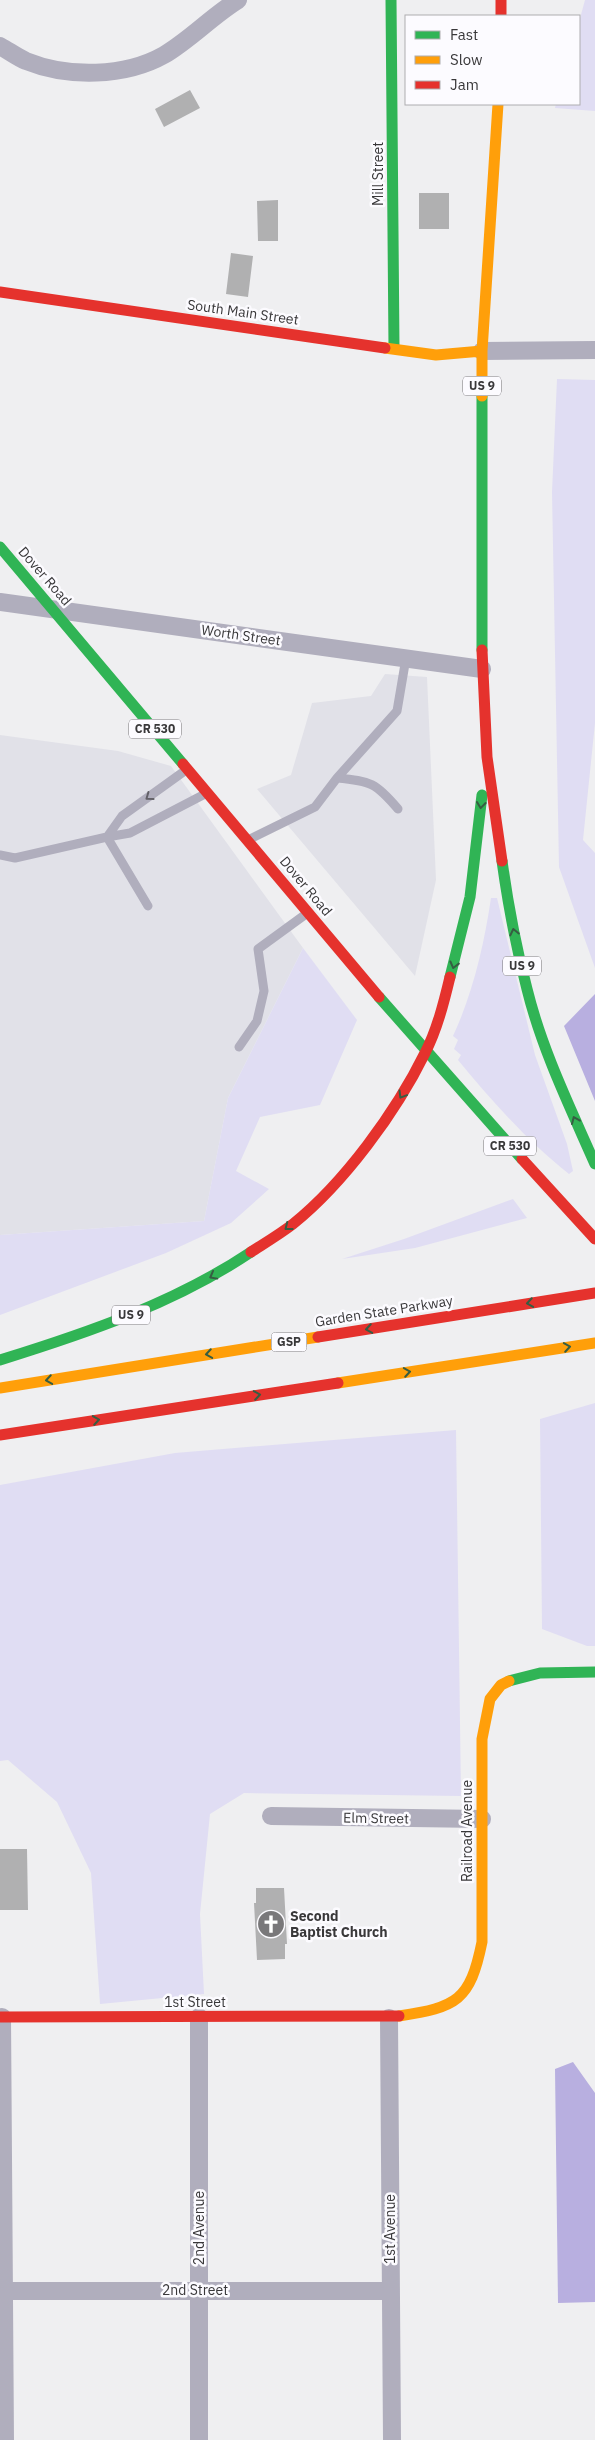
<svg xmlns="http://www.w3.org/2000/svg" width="595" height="2440" font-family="'IBM Plex Sans',sans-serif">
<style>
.built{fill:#e1e1e8}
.green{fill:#e0ddf3}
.water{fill:#b8afe0}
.building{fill:#b0b0b1}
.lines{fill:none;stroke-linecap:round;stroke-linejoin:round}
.lane{stroke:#b0aebd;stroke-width:9}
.street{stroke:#b0aebd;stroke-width:18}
.fast{stroke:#30b455;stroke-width:11}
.slow{stroke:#ff9f0a;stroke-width:11}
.jam{stroke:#e5322d;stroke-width:11}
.oneway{stroke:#636168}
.oneway2{stroke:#365d42}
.labels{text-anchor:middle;stroke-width:5;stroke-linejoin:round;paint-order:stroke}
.shield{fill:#fcfbff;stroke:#747275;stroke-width:1}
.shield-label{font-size:12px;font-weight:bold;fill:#39383a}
.street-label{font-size:14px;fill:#39383a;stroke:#fcfbff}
.poi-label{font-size:14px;font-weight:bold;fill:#39383a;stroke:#fcfbff;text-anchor:start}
</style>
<rect width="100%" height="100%" fill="#efeff1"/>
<path class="built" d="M385,674L427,677L436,880L415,976L257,789L291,775L312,703L371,696Z
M0,735L118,751L171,766L303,948L228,1098L204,1221L0,1235Z"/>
<path class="green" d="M585,0H595V111L555,108L556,104H579V22Z
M557,379L595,380V723L583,840L595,853V968L559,867L552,492Z
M491,898H497L535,1055L567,1144L573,1171L569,1174C528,1142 491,1100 458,1060L461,1055L454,1049L458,1040L453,1036C473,993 484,945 491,898Z
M303,948L357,1020L320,1105L260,1117L236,1171L269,1189L231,1223L166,1253L0,1315V1235L204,1221L228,1098Z
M513,1199L527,1218L415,1248L342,1259L404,1239Z
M595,1403V1646H587L542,1629L540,1419Z
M456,1430L461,1796L244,1793L210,1814L200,1914L204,1994L100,2004L91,1873L57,1802L8,1760L0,1761V1485L175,1453Z"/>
<path class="water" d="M595,994V1101L564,1026Z
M573,2062L595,2093V2302L558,2303L555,2069Z"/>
<path class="building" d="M190,90L200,108L164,127L155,109Z
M419,193H449V229H419Z
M278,200V241H258L257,201Z
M231,253L253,256L248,297L226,294Z
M0,1849H27L28,1910H0Z
M256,1888H284L287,1944H285V1959L257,1960L254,1903H256Z"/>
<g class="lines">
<path class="lane" d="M186,770L122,816L107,837L130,833L205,794
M337,778C371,781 376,783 398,809
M250,839L315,807L337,778L397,711L406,658
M0,855L15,858L107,837L148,906
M239,1047L257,1021L264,991L258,949L306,914"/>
<path class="street" d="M0,46C9,51 17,57 26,61C68,78 125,77 164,55C191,39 212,16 238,0
M482,351L595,350
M0,602L482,669
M271,1816L482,1819
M2,2017L5,2440
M199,2017V2440
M389,2018L392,2440
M0,2291H390"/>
<path class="fast" d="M391,0L394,348
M482,396V650
M0,547L183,764
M502,861C508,904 516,947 527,989C542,1050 570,1107 595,1164
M450,977L470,897L482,795
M379,997L522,1159
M0,1360C87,1333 175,1303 251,1252
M509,1681L540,1673L595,1672"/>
<path class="slow" d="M385,348L436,355L482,351
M482,396V351L498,104
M338,1383L595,1343
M0,1388L318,1337
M399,2016C457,2007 470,2001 482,1942V1739L490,1699L501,1685L509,1681"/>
<path class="jam" d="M501,0V16
M0,292L385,348
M482,650L487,757L502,861
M183,764L379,997
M522,1159L595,1239
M251,1252C265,1243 280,1234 293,1224C344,1183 396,1112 425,1053C437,1030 444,1002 450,977
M318,1337L595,1293
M0,1435L338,1383
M0,2017L399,2016"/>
</g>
<defs><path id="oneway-chevron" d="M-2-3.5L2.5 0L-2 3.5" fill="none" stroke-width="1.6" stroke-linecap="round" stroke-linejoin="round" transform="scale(1.25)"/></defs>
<use class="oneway" href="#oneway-chevron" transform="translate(149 797) rotate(144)"/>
<g class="oneway2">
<use href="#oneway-chevron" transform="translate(481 805) rotate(97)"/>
<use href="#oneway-chevron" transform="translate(514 932) rotate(-103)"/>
<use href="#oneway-chevron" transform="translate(454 965) rotate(104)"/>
<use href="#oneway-chevron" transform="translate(402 1095) rotate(121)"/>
<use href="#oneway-chevron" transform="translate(575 1120) rotate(-113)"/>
<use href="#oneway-chevron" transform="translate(288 1227) rotate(142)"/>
<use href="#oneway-chevron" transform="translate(213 1276) rotate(151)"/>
<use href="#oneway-chevron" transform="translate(530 1303) rotate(171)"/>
<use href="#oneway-chevron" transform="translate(369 1329) rotate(171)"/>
<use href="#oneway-chevron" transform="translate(567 1347) rotate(-9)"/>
<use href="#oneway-chevron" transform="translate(209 1354) rotate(171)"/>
<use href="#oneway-chevron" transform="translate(407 1372) rotate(-9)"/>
<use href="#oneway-chevron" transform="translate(49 1380) rotate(171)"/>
<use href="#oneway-chevron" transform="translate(257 1395) rotate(-9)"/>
<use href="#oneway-chevron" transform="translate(96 1420) rotate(-9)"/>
</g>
<defs>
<g id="church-disc" transform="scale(1.4375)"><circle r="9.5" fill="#79787a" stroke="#fcfbff"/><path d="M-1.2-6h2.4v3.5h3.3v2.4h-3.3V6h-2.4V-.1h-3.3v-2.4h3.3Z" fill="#fff"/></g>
</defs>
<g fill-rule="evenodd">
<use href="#church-disc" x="271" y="1924"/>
</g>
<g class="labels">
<g class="shield">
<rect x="463" y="376.5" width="38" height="19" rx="4"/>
<rect x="129" y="719.5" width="52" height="19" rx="4"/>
<rect x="503" y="956.5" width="38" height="19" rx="4"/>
<rect x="484" y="1136.5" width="52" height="19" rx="4"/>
<rect x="112" y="1305.5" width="38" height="19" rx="4"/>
<rect x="271.5" y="1332.5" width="35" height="19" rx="4"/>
</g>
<g class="shield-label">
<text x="482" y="390">US 9</text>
<text x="155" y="733">CR 530</text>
<text x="522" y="970">US 9</text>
<text x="510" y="1150">CR 530</text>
<text x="131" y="1319">US 9</text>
<text x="289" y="1346">GSP</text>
</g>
<g class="street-label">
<text transform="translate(378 174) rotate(-90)" y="5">Mill Street</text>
<text transform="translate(243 312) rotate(8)" y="5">South Main Street</text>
<text transform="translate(45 576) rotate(49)" y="5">Dover Road</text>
<text transform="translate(241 635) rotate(8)" y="5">Worth Street</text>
<text transform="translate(306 886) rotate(50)" y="5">Dover Road</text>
<text transform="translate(384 1311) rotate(-9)" y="5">Garden State Parkway</text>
<text transform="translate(376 1818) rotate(1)" y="5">Elm Street</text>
<text transform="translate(467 1831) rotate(-90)" y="5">Railroad Avenue</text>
<text x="195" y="2007">1st Street</text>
<text transform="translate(199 2228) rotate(-90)" y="5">2nd Avenue</text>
<text transform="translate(390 2229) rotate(-90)" y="5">1st Avenue</text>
<text x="195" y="2295">2nd Street</text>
</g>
<g class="poi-label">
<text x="290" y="1921">Second<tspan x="290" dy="16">Baptist Church</tspan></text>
</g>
</g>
<rect x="405" y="15" width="175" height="90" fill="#fcfbff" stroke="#aeadb0"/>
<rect x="415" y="31" width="25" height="8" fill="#30b455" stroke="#aeadb0"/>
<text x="450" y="40" font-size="15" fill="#39383a">Fast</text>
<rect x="415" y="56" width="25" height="8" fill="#ff9f0a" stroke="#aeadb0"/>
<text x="450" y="65" font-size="15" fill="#39383a">Slow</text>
<rect x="415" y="81" width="25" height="8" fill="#e5322d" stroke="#aeadb0"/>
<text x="450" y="90" font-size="15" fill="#39383a">Jam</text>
</svg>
